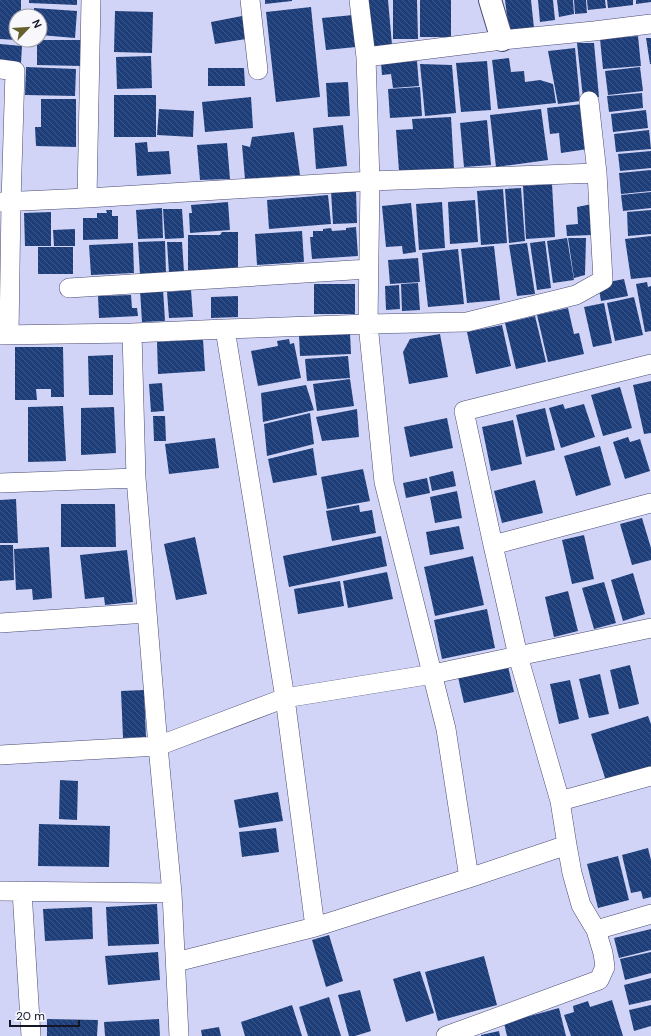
<svg xmlns="http://www.w3.org/2000/svg" width="651" height="1036" font-family="'DM Sans',sans-serif">
<style>
.building{fill:url(#building-back-hatch)}
.lines{fill:none;stroke-linecap:round;stroke-linejoin:round}
.minor-casing{stroke:#494b71;stroke-width:20}
.tertiary-casing{stroke:#494b71;stroke-width:24}
.minor{stroke:#fff;stroke-width:19}
.tertiary{stroke:#fff;stroke-width:22}
</style>
<defs>
<pattern id="building-back-hatch" width="6" height="6" patternUnits="userSpaceOnUse"><rect width="6" height="6" fill="#1e3e7a"/><path d="M-1 5l2 2M0 0l6 6M5-1l2 2" fill="none" stroke="#3d5788"/></pattern>
</defs>
<rect width="100%" height="100%" fill="#d1d4f7"/>
<path class="building" d="M0,0H21V16H16V40L0,39Z
M29,0H77V5L29,3Z
M265,0H292V1L265,4Z
M368,0H388L392,45L372,47Z
M393,0H417L418,39H393Z
M420,0H451V37H420Z
M505,0H531L534,28L509,31Z
M538,0H553L555,20L540,22Z
M557,0H573L574,14L559,17Z
M574,0H586L587,13L575,14Z
M587,0H605L606,8L588,10Z
M607,0H633V5L608,8Z
M636,0H651V2L636,4Z
M311,7L320,97L276,102L266,12Z
M34,8L77,11L75,38L40,35V16H33Z
M115,11L153,12L152,53L114,52Z
M353,15L356,47L326,50L322,18Z
M242,16L246,39L215,44L211,22Z
M638,36L641,66L603,69L600,39Z
M646,38H651V64H650Z
M37,40H81V66L37,65Z
M577,43H594L599,97L583,98Z
M0,44L22,46L21,63L0,61Z
M575,48L580,101L558,104L548,51Z
M151,56L152,88L117,89L116,57Z
M509,58L511,72L524,71L525,82L540,80L553,84L556,103L498,109L492,60Z
M417,61L419,86L393,88L391,74L382,75L381,63Z
M487,61L491,110L461,112L456,63Z
M420,64L452,65L456,113L425,116Z
M26,67L76,69L75,96L25,95Z
M640,67L643,91L608,95L605,71Z
M208,68H244L245,86H208Z
M348,82L350,116L328,117L326,83Z
M420,87L422,116L390,118L388,89Z
M642,93L643,108L609,112L607,96Z
M114,95H156V137H114Z
M251,97L253,128L205,132L202,102Z
M41,99H76V147L36,146L35,127H41Z
M583,104L588,149L561,153L559,133L550,134L547,108Z
M159,109L194,111L193,137L157,135Z
M541,109L548,160L496,167L490,115Z
M646,110L648,128L613,132L611,114Z
M451,117L454,169L399,171L396,130L413,129L412,119Z
M487,120L491,165L464,167L460,123Z
M343,125L347,166L316,169L313,128Z
M649,130L651,149L616,152L614,134Z
M294,132L300,175L245,179L242,145L250,147L252,137Z
M147,142L148,152L169,151L171,174L137,176L135,143Z
M227,143L230,179L200,180L197,145Z
M651,151V168L620,171L618,154Z
M651,170V191L621,194L619,173Z
M552,184L555,237L526,239L523,186Z
M521,188L525,241L509,243L505,189Z
M503,189L507,243L481,245L477,191Z
M356,190L357,223L333,224L331,191Z
M651,192V208L623,211L621,195Z
M328,195L331,224L269,229L267,200Z
M475,200L478,242L450,244L448,202Z
M228,202L230,230L190,233L189,213H192L191,205Z
M442,202L445,248L419,250L416,204Z
M411,203L416,252L403,254L402,246L386,247L382,206Z
M592,204V235L567,236L566,225L578,224L577,207Z
M162,208L163,238L138,239L136,210Z
M163,209H182L184,238L165,239Z
M106,210H112V216H118V239L83,240V218H97V213H107Z
M651,210V234L628,236L627,212Z
M51,212V246H25L24,213Z
M356,227L358,256L312,259L310,237H313V231H323V229L331,228L332,231L346,230V228Z
M75,229V246H54L53,230Z
M302,231L304,262L257,265L255,234Z
M222,232H238V271L188,270V235H220Z
M651,236V277L631,279L625,239Z
M567,238L574,280L553,283L547,241Z
M568,238H586L585,275L574,278Z
M165,241L166,274L140,275L138,242Z
M545,241L551,288L537,290L530,243Z
M167,242H182L184,272L169,273Z
M133,243L134,273L91,275L89,245Z
M527,243L535,294L517,296L509,245Z
M494,246L500,300L467,303L461,249Z
M38,247H73V274H38Z
M458,249L464,304L428,307L422,253Z
M418,258L420,282L390,284L388,260Z
M624,279L628,296L601,301L598,284Z
M647,282L648,287L651,286V331L645,332L636,284Z
M418,283L420,310L402,311L401,284Z
M314,284H355V314H314Z
M399,285L400,309L386,310L385,286Z
M163,289L165,321L142,322L140,290Z
M191,290L193,317L169,318L167,292Z
M131,295L132,308H137L138,316L99,318L98,296Z
M238,296V317L211,318V297Z
M634,297L643,335L615,341L607,303Z
M604,303L612,343L593,347L584,307Z
M568,308L574,334L579,333L584,354L548,362L537,315Z
M535,316L546,362L516,369L505,323Z
M502,325L511,366L476,374L467,332Z
M350,333L351,354L300,356L299,335Z
M440,334L448,377L409,384L403,352L410,339Z
M203,339L205,371L158,374L157,342Z
M289,339L290,344L294,343L301,378L258,386L251,351L278,346L277,341Z
M15,347H63L64,397H51V389H36L37,400H15Z
M113,355V395H89L88,356Z
M348,356L350,378L307,381L305,359Z
M350,379L354,406L317,411L313,384Z
M651,381V433L644,434L633,385Z
M162,383L164,411L151,412L149,384Z
M306,385L314,410L263,422L261,393Z
M620,387L632,428L603,436L591,395Z
M563,404L565,409L584,404L595,437L561,448L549,408Z
M63,406L66,461L28,462V407Z
M114,407L116,453L81,455V408Z
M545,408L555,450L526,457L516,415Z
M357,409L359,437L322,441L316,417Z
M310,413L314,444L267,456L264,424Z
M153,416H165L166,441H154Z
M447,418L453,448L410,457L404,427Z
M513,420L522,464L491,471L482,427Z
M628,437L630,442L640,439L650,471L625,479L613,442Z
M215,438L219,468L169,474L165,444Z
M600,446L611,485L576,496L564,456Z
M313,448L317,475L273,483L268,459Z
M363,469L370,501L327,509L321,477Z
M453,471L456,486L432,491L429,477Z
M427,478L430,493L406,498L403,483Z
M535,480L543,513L502,523L494,491Z
M457,491L462,518L435,523L430,497Z
M16,499L18,543H0V500Z
M61,504H115L116,547H61Z
M359,505L360,512L372,510L376,533L332,541L326,511Z
M642,518L651,548V560L632,565L620,524Z
M459,526L464,549L430,555L426,532Z
M584,535L594,579L572,584L562,540Z
M381,536L387,566L289,587L283,556Z
M195,537L207,594L176,600L164,544Z
M0,545H13L14,580L0,581Z
M49,547L52,598L33,600L32,589L16,590L14,549Z
M127,550L133,602L105,605L104,597L85,599L80,555Z
M473,556L484,605L435,616L424,567Z
M387,572L393,599L348,608L343,581Z
M633,573L645,614L623,621L611,580Z
M340,581L344,606L298,614L294,589Z
M604,582L616,623L594,629L582,588Z
M568,591L578,631L554,637L545,597Z
M487,609L495,648L442,659L434,620Z
M507,662L514,692L464,703L457,673Z
M630,665L639,704L619,709L610,670Z
M600,674L609,714L589,718L579,679Z
M570,680L579,719L559,724L550,684Z
M144,690L146,737L123,738L121,691Z
M648,716L651,724V766L606,781L591,734Z
M60,780L78,781L77,820L59,819Z
M278,792L283,821L239,828L234,800Z
M39,824L110,826L109,867L38,866Z
M276,828L279,852L242,857L239,832Z
M648,848L651,860V897L643,899L641,891L631,893L622,855Z
M618,856L629,900L598,908L587,864Z
M157,904L159,944L108,946L106,907Z
M92,907L93,939L45,941L43,909Z
M651,929V950L619,958L614,938Z
M329,935L343,981L326,987L312,940Z
M158,952L160,980L108,985L105,956Z
M651,952V973L625,980L620,959Z
M484,956L497,1005L438,1021L425,972Z
M420,971L434,1013L406,1022L393,979Z
M651,978V1000L629,1005L624,985Z
M360,990L371,1031L355,1036H349L338,995Z
M329,997L341,1036H308L299,1007Z
M612,1000L623,1036H571L564,1015L574,1012L573,1006L588,1001L590,1007Z
M292,1005L302,1036H245L241,1022Z
M651,1005V1026L634,1031L629,1010Z
M559,1008L566,1036H507L504,1023Z
M47,1019L98,1020L97,1036H47Z
M159,1019L160,1036H105L104,1022Z
M219,1027L221,1036H202L201,1030Z
M499,1031L500,1036H481V1035Z"/>
<g class="lines">
<g class="minor-casing">
<path id="minor" d="M91,0L87,198L370,181L597,173L603,280L576,295L467,322L368,324L225,329L285,698L315,927L469,878
M250,0L258,70
M359,0L366,57
M651,24L594,31L502,40L366,57L370,181L368,324L384,482L446,729L469,878L567,845L560,801L518,656L651,628
M0,69L15,71L11,202L9,335
M589,101L597,173
M0,202L87,198
M69,288L368,269
M0,335L132,333L225,329
M651,364L464,411L493,545L651,503
M0,483L136,478
M0,623L147,613
M0,755L158,746L285,698L433,674L518,656L493,545
M560,801L651,776
M567,845L572,873L581,905L596,930
M0,891L172,893L158,746L136,478L132,333
M22,891L31,1036
M172,893L179,1036
M176,962L315,927
M446,1036L599,980L605,967L603,953L596,930L651,914"/>
</g>
<g class="tertiary-casing">
<path id="tertiary" d="M490,0L502,40"/>
</g>
<use href="#minor" class="minor"/>
<use href="#tertiary" class="tertiary"/>
</g>
<g transform="translate(28 28) rotate(65)"><circle r="19" fill="#f7f7fc" stroke="#9d9da6"/>
<path d="M0-3L7 15L0 10L-7 15Z" fill="#67602d"/>
<text y="-6" font-size="11" font-weight="bold" text-anchor="middle" fill="#151625">N</text>
</g>
<path d="M10 1020v6h69v-6" fill="none" stroke="#151625" stroke-width="2"/>
<text x="16" y="1020" font-size="12" fill="#151625" stroke="#f7f7fc" stroke-width="3" paint-order="stroke">20 m</text>
</svg>
